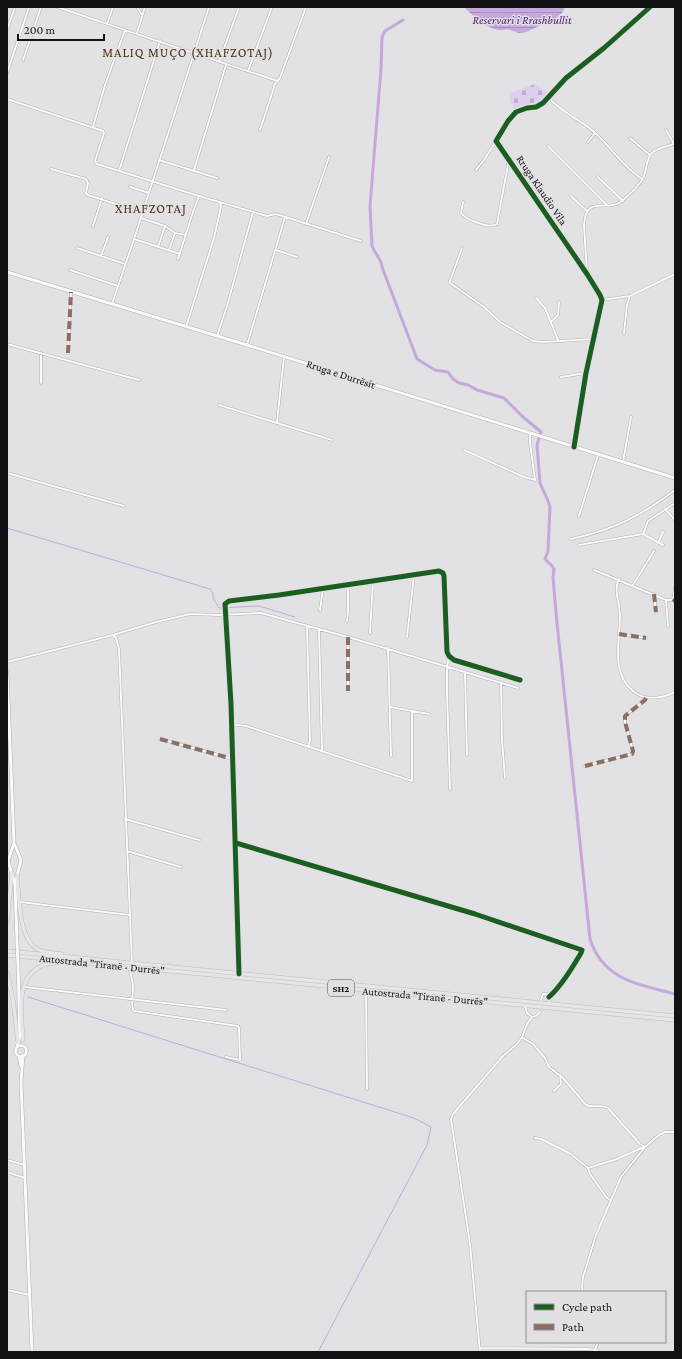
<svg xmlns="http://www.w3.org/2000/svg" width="682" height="1359" font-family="'Crimson Pro',serif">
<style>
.cemetery{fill:url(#cemetery-stones)}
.water{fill:url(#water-rules)}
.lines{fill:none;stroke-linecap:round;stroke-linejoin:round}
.stream{stroke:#c5a9dd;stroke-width:1}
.canal{stroke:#c5a9dd;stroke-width:3}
.minor-casing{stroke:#b0b0b2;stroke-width:3}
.tertiary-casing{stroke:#b0b0b2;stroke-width:4}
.secondary-casing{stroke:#b0b0b2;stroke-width:4}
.trunk-casing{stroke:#bcbcbd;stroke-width:4.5}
.minor{stroke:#fbfafb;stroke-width:2}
.tertiary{stroke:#fbfafb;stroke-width:3}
.secondary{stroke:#fbfafb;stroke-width:3}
.trunk{stroke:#e7e4ea;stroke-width:3.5}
.tertiary-bridge-casing{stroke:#b0b0b2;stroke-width:4;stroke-linecap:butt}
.tertiary-bridge{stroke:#fbfafb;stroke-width:3}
.quiet{stroke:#8d6e63;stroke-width:4;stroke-dasharray:8 4;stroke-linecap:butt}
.cycleway-casing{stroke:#e2e0e5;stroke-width:8}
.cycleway{stroke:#1b5e20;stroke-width:5}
.labels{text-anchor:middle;stroke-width:3;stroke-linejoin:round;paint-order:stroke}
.shield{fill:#e2e0e5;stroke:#504f52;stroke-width:1}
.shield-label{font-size:10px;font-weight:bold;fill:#121113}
.street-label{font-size:11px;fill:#121113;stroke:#e2e0e5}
.water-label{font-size:12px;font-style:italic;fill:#511d73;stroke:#e2e0e5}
.quarter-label{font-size:13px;letter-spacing:1px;fill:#4b3410;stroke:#e2e0e5}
</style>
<defs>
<pattern id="cemetery-stones" width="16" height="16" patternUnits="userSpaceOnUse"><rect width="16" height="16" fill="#dfcfef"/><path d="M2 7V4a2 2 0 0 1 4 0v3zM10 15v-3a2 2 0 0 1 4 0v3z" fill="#beb1cc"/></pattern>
<pattern id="water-rules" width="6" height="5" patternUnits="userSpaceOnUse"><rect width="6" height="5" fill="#c5a9dd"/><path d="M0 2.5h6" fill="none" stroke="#a890bd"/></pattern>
</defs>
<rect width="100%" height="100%" fill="#e2e1e4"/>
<path class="cemetery" d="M535,84L550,94L539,106L522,107L518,110C510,106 509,101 510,93Z"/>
<path class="water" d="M464,7H565L562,13L555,19L526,32L519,33L507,29C493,35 473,16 464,7Z"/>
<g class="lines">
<path class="stream" d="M7,528L210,589L213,593V598L219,608L259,606L295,617
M28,997L414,1118L431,1127L427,1145L318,1352"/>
<path class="canal" d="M403,20L385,31L382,37L381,69L370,206L372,246C375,254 382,260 382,267L417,359L435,370L448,372L453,379L459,383L468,385L477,390L504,398L523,417L541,432L537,445L540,483L548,501L550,507L548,551L545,559L552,566L554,569L553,578L557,623L590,939C603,980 638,984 675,994"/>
<g class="minor-casing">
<path id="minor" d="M57,7C131,32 204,57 278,81
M137,7L142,15
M107,24L113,7
M7,30L15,7
M137,33L145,7
M23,60L41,7
M219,62L239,7
M248,71L272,7
M7,73L29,7
M549,98C561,112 579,119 593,131C610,146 623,167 642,179
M7,99L103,131L104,133L95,161L97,164L199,196
M93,127L105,85L125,30
M260,130L275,84L280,78L306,7
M666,130L674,144
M630,138L650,155
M588,142L595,133
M548,146L607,205
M159,160L217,178
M51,169L86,179L88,183L86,193L88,195L143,213
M194,170L226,65
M476,170L484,160L496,141
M119,171L160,41
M598,177L623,201
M130,187L149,193
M571,196L587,211
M463,202L461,213C466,220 490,229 497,224L509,159
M141,218L165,226L175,233L186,235
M306,224L329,157
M93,226L102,198
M134,239L180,254
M158,247L165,226
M77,248L125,264
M462,248L450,281V283L484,307L500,322L533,341L544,342L593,339
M169,250L175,233
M276,250L297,257
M101,256L108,237
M178,259L193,212L199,196L267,216L276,214L361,241
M70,270L118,286
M587,272L584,226C585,193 608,213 622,201C629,195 641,184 644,176C647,168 646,159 652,153C658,147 668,147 675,143
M536,298L545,308L558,340
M602,300L630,296L675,274
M112,304L134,239L209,7
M551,322L558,315L559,302
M186,327L214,238L221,207L220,202
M624,333L627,305L630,296
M217,336L227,306L253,212
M7,344L139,380
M247,345L285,217
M68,353L71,292
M561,377L586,373
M41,383V353
M219,405L332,440
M277,422L284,357
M574,447L586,373L602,300L600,295L587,274L496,141L508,121L516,112L527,108L536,107L543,103L566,78L604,48L650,7
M464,450L524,477L535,480L530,443V433
M623,462L631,417
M7,473L124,506
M665,509L675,520
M579,516L598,455
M643,534L648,521L675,503
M571,539C613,530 641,516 675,490
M658,543L663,532
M579,545L643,534L663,545
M594,570L666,600H671L673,599
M619,579C613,589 620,604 620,615C620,642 610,673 634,692C646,701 663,698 675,692
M633,585L654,551
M675,588L673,599L675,601
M654,594L656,612
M666,600L668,626
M320,610L323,588
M347,621L348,612V585
M307,626L310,741L308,747
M319,629L322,751
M370,633L373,581
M619,634L646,638
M113,635L116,638L119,649L132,964
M348,637V691
M407,637L414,575
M388,648L391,756
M449,656L447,667V692L450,789
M7,662L113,635L156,622L190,614L219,615L261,613L348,637L518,688
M465,672L467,755
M501,684L502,740L505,778
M390,707L429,714
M232,724L246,726L412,781V711
M160,739L233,759
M585,766L632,754L633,751L625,722V716L645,700L646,698
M125,819L199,840
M236,843L475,914L579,949L582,950L581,953C572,968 562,985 549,997
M127,851L181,867
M20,902L130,915
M129,967C131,974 133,981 133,989C133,996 130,1006 134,1011L238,1026L239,1028L240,1060L226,1057
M239,973L231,704L225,604L229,601L279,595L439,571L443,573L444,576L447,652L449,656L454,660L520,680
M25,987L226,1010
M366,991L367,1089
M541,1000L543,994H546L549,997V1003
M525,1006L527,1013L532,1017L536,1016L540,1012
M523,1038L533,1044L545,1058L549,1067L563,1078L586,1105C593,1108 601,1104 608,1108L640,1144L645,1147
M554,1091L561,1084L560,1075
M535,1138L541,1139L571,1154L588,1168L590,1174L606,1197L610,1200
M7,1160L25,1165
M588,1168L617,1159L644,1147
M7,1172L25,1178
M7,1290L30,1295
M583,1292L582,1287L583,1277L596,1235L621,1177L645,1147L659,1135L665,1132H675
M480,1348L587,1349L596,1350L598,1352
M480,1352L470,1244L451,1119L453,1114L503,1056L517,1044L522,1037L527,1024L532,1017
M594,1352L598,1342"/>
</g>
<g class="tertiary-casing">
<path id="tertiary" d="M7,672L14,843L21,860L15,884
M14,843L8,861L15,884L17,944
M15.5 1051a5.5 5.5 0 1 1 11 0a5.5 5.5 0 1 1-11 0Z
M17,1047L20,1036L18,964
M23,1055L21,1082L32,1352
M19,1056L21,1066"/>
</g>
<g class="secondary-casing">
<path id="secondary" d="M7,272L237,342L675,478"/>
</g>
<g class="trunk-casing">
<path id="trunk" d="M17,875C19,895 18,937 37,949C45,953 54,953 62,954
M7,922L12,873
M7,951L675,1016
M7,955L675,1020
M7,973L13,1000L18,1042
M23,1040C22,1017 14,979 41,966C50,961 63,963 72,963"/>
</g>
<use href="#minor" class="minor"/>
<use href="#tertiary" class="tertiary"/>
<use href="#secondary" class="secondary"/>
<use href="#trunk" class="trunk"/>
<g class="tertiary-bridge-casing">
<path id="tertiary-bridge" d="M17,944L18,964"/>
</g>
<use href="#tertiary-bridge" class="tertiary-bridge"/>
<path class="quiet" d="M68,353L71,292
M654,594L656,612
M673,599L675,601
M619,634L646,638
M348,637V691
M160,739L233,759
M585,766L632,754L633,751L625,722V716L645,700L646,698"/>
<g class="cycleway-casing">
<path id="cycleway" d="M574,447L586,373L602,300L600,295L587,274L496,141L508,121L516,112L527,108L536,107L543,103L566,78L604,48L650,7
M236,843L475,914L579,949L582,950L581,953C572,968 562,985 549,997
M239,974L231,704L225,604L229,601L279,595L439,571L443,573L444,576L447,652L449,656L454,660L520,680"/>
</g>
<use href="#cycleway" class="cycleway"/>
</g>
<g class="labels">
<rect class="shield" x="328" y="980" width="26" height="16" rx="3"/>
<g class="shield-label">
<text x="341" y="992">SH2</text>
</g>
<g class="street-label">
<text transform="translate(542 190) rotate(56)" y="4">Rruga Klaudio Vila</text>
<text transform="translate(341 374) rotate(18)" y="4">Rruga e Durrësit</text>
<text transform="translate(102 964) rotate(6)" y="4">Autostrada "Tiranë - Durrës"</text>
<text transform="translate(425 996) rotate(5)" y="4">Autostrada "Tiranë - Durrës"</text>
</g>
<g class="water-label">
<text x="522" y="24">Reservari i Rrashbullit</text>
</g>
<g class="quarter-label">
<text x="188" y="57">MALIQ MUÇO (XHAFZOTAJ)</text>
<text x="151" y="213">XHAFZOTAJ</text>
</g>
</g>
<rect width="682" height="1359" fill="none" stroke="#121113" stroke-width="16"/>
<rect x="526" y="1291" width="140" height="52" fill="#e2e0e5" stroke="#8f8d91"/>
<rect x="534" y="1304" width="20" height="6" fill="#1b5e20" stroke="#8f8d91"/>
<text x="562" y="1311" font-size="12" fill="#121113">Cycle path</text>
<rect x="534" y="1324" width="20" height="6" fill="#8d6e63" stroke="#8f8d91"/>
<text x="562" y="1331" font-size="12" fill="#121113">Path</text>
<path d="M18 34v6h86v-6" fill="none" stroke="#121113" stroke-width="2"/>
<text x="24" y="34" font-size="12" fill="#121113" stroke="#e2e0e5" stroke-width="3" paint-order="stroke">200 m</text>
</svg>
